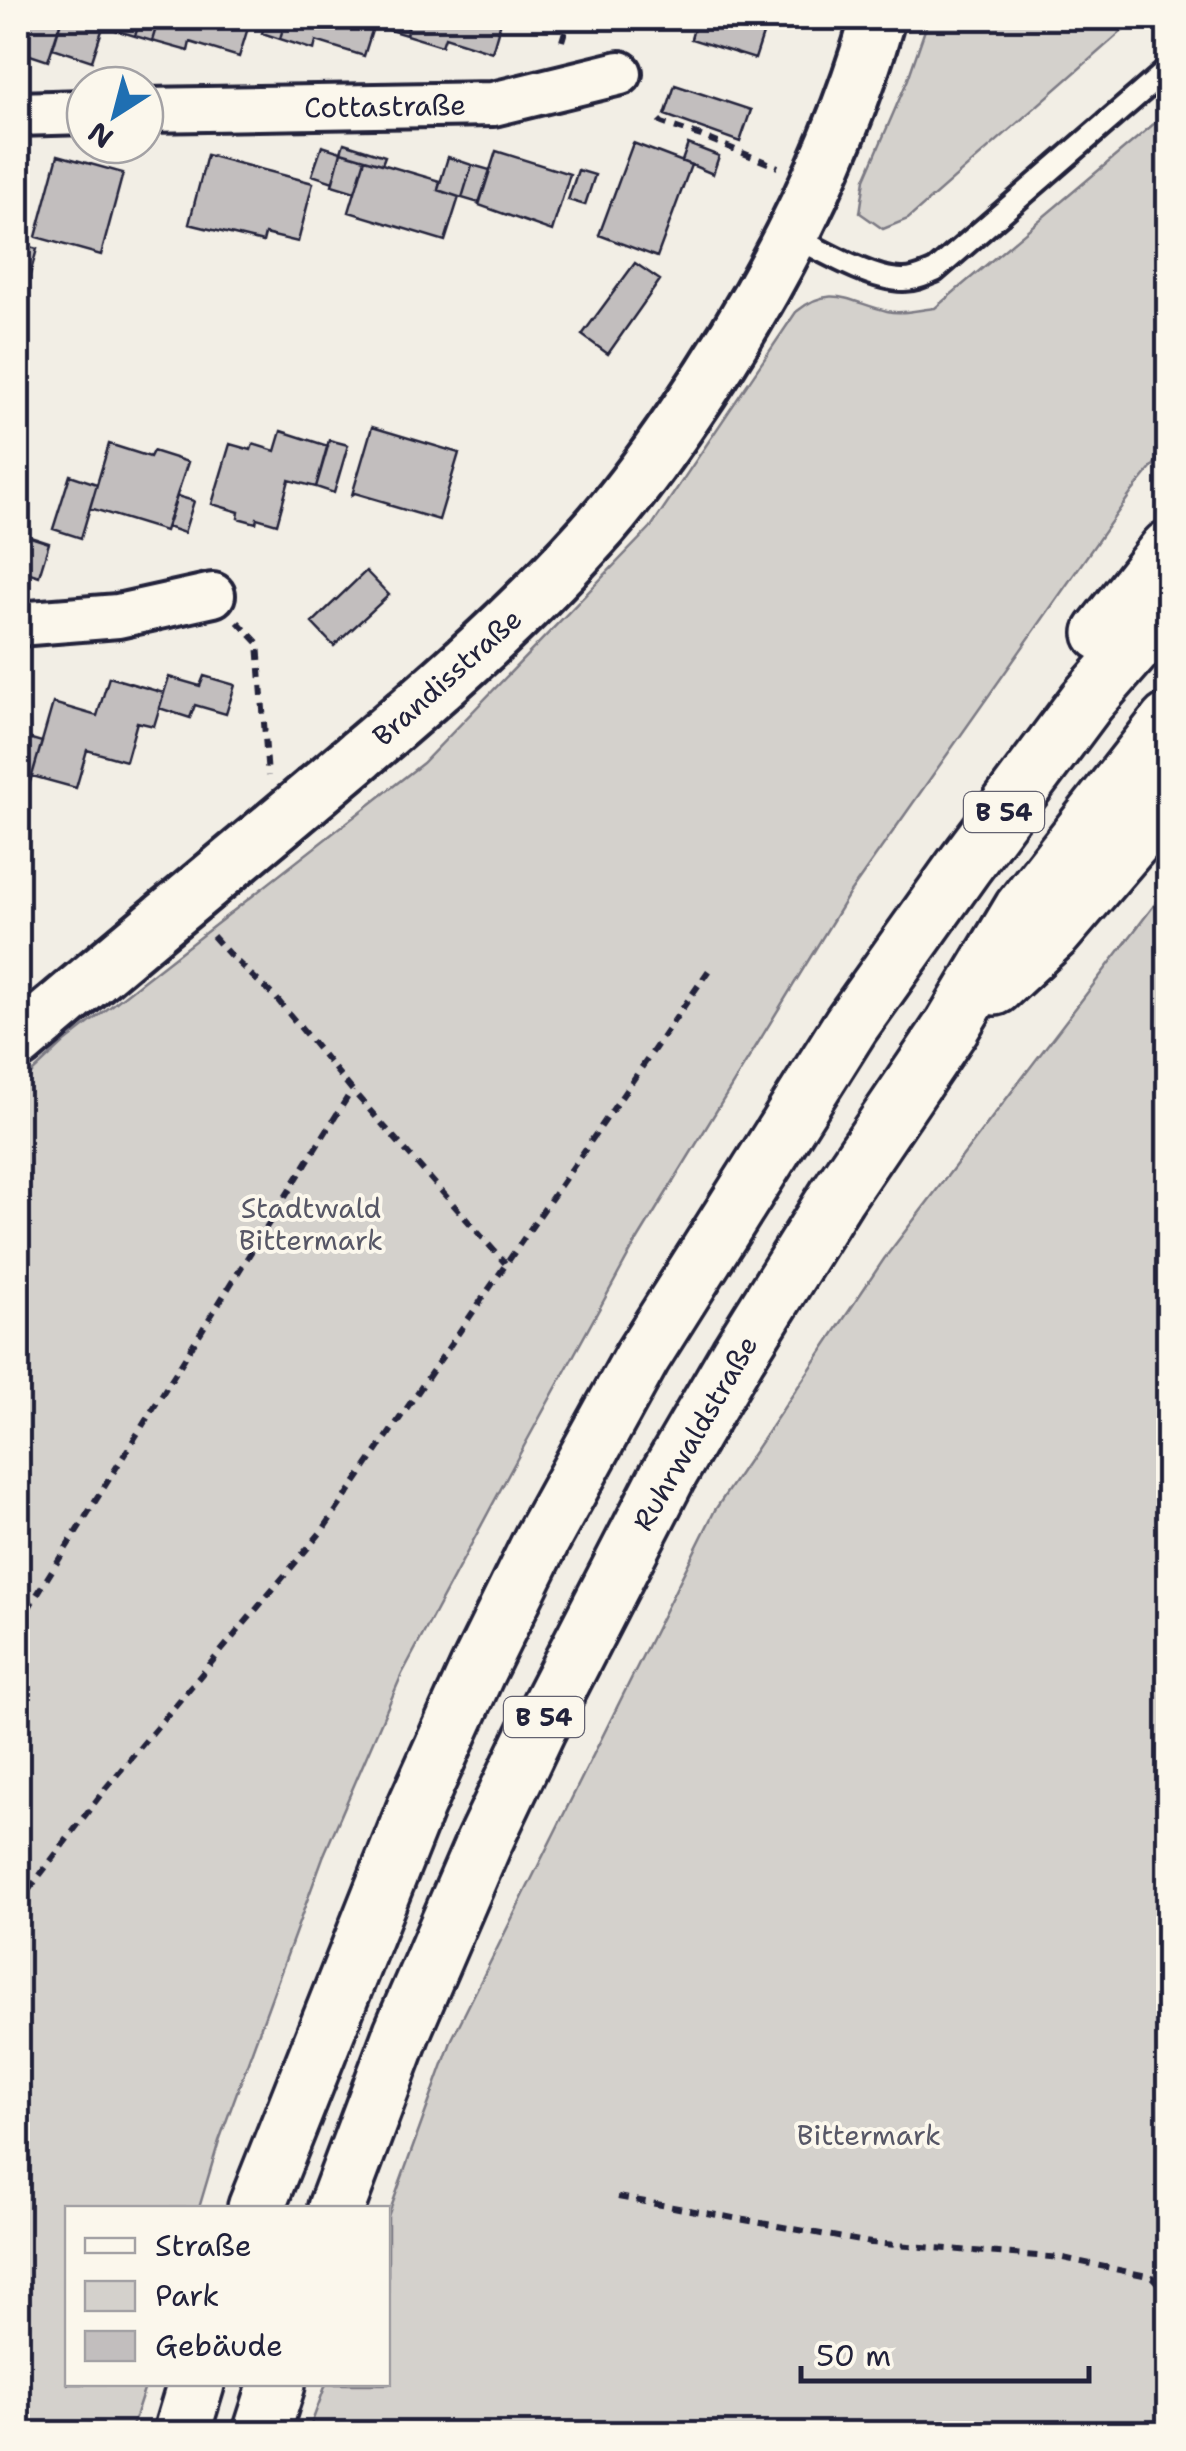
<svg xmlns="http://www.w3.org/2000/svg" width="1186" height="2451" font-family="'Shantell Sans',sans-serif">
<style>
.green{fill:#d4d1cc;stroke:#7b7a84;stroke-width:2.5}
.building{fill:#c2bebe;stroke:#22223b;stroke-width:2.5}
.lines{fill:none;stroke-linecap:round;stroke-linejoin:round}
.service-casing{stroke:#22223b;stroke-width:28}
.minor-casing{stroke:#22223b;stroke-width:50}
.tertiary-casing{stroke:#22223b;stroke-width:60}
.trunk-casing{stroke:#22223b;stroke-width:62}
.path{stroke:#22223b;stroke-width:6;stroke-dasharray:10 8;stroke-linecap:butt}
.service{stroke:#fbf7ec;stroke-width:20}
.minor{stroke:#fbf7ec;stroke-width:42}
.tertiary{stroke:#fbf7ec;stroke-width:52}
.trunk{stroke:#fbf7ec;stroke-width:55}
.labels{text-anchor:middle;stroke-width:8;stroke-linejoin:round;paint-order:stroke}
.shield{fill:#fbf7ec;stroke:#636270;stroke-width:2.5}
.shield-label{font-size:25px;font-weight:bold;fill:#22223b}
.street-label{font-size:28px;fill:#22223b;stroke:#fbf7ec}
.park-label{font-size:28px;fill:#575766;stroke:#fbf7ec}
</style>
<rect width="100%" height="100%" fill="#f2eee5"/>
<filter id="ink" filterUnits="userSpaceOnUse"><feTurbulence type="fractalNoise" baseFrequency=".01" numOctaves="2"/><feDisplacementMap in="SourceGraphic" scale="20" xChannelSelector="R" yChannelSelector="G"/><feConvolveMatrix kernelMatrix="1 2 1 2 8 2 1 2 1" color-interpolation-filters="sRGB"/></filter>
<g filter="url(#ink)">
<path class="green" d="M929,18H1137L908,219L883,229L860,213L865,179L908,79Z
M1168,112V447L1132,492L849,894L632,1249L512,1468L402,1674L323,1857L219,2141L199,2208H68V2384H146L130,2433H18V1086L65,1042L423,763L651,527L796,312C831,283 849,302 887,311C901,315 921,309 935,308Z
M1168,887V2433H308L326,2384H388V2216L452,2039L715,1510L884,1259Z"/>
<path class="building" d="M20,18H62L48,61L18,51V25Z
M62,18H106L92,61L53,48Z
M106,18H123L118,31L103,26Z
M123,18H141L135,36L118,31Z
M141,18H159L152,41L135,36Z
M159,18H251L239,57L190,42L188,51L152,41Z
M267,18H286L280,39L262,33Z
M286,18H376L364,56L316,41L314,50L280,39Z
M393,18H411L406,35L389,30Z
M411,18H502L492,52L445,37L442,46L406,35Z
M697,18H779L777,23L768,19L755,59L691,39Z
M675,85L751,110L740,142L665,115Z
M344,143L385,156L382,164L341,152Z
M633,143L691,165L657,257L599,235Z
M688,144L719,156L713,174L682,161Z
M322,146L341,152L333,182L312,175Z
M496,151L570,174L552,231L479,205Z
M341,152L365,159L355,192L332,185Z
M58,155L123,173L101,255L36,237Z
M207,155L313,183L298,242L265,234L263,242L189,224Z
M448,157L472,165L462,198L438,190Z
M365,159L440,181L438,190L459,197L445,241L349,212Z
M472,165L490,170L479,203L462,198Z
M578,170L595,175L585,205L568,200Z
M18,244L37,249L28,282L18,279Z
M635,263L660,280L608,354L582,335Z
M372,427L459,453L439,520L388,505L389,503L355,493L352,495Z
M281,431L328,446L316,487L289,480L277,524L257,518L256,523L238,518L239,512L212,504L230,444L251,450L253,444L275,451Z
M329,440L348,445L334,493L316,487Z
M109,444L150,457L153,451L188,462L165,531L90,508Z
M70,475L97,484L81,538L53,529Z
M18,493L29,496L18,533Z
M177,496L194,501L184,533L167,527Z
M18,533L49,543L39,576L18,569Z
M366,571L389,595L334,646L312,623Z
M204,676L235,685L226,714L195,705L190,718L159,708L169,677L200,686Z
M109,677L164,693L154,726L137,722L126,761L87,750L76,788L32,776L53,703L97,716Z
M18,735L42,742L20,815L18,814Z"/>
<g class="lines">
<g class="service-casing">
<path id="service" d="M793,236C822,251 873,281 904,280C915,280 925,275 935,271L1168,69"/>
</g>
<g class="minor-casing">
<path id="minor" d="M145,110L493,104L620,73
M18,114L85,112
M18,624L118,616L213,595"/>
</g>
<g class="tertiary-casing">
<path id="tertiary" d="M18,1042C123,952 231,864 337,774C426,699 513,624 591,537C625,500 655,458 683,417C767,295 837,161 878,18"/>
</g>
<g class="trunk-casing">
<path id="trunk" d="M1102,633L1168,549
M995,987L1054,932L1168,799
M256,2208L416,1806L477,1671L542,1539L642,1357L851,1025L964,866L1087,701L1168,608
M336,2208L402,2032L484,1842L538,1728L667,1477L738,1355L837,1196L952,1026L1022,909L1168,722
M181,2434L196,2384
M261,2434L277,2384"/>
</g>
<path class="path" d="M653,21L655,18
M562,41L569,18
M659,120L662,123L701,136L778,167
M238,622L258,643L268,776
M213,936L230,955L276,998L352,1090L505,1263
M18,1625L352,1090
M18,1904L105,1789L322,1531L711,967
M618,2197L871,2243L1063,2258L1152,2277L1168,2294"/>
<use href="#service" class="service"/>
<use href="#minor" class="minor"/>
<use href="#tertiary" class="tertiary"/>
<use href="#trunk" class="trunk"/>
</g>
</g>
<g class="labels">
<g class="shield">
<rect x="964" y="792" width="80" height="40" rx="8"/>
<rect x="504" y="1697" width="80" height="40" rx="8"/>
</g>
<g class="shield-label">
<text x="1004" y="821">B 54</text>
<text x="544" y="1726">B 54</text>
</g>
<g class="street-label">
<text transform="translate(385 106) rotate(-1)" y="10">Cottastraße</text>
<text transform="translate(447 677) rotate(-42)" y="10">Brandisstraße</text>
<text transform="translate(695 1433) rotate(-60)" y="10">Ruhrwaldstraße</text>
</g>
<g class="park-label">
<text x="311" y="1218">Stadtwald<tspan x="311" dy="32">Bittermark</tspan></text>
<text x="869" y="2145">Bittermark</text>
</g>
</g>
<rect width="1186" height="2451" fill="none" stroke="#fbf7ec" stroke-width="60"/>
<rect x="30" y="30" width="1126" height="2391" fill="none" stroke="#22223b" stroke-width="4" filter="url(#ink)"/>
<rect x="65" y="2206" width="325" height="180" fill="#fbf7ec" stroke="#a4a2a5" stroke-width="2.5"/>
<rect x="85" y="2238" width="50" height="15" fill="#fbf7ec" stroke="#a4a2a5" stroke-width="2.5"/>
<text x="155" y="2256" font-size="30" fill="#22223b">Straße</text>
<rect x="85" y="2281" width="50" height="30" fill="#d4d1cc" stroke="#a4a2a5" stroke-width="2.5"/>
<text x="155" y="2306" font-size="30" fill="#22223b">Park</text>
<rect x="85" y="2331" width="50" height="30" fill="#c2bebe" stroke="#a4a2a5" stroke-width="2.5"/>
<text x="155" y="2356" font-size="30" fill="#22223b">Gebäude</text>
<g transform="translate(115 115) rotate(216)"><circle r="48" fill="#fbf7ec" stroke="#a4a2a5" stroke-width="2.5"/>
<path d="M0-8L18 38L0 25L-18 38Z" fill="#1f6fb2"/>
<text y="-15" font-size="28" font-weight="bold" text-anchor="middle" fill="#22223b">N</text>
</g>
<path d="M801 2366v15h288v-15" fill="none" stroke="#22223b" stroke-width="5"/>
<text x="816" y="2366" font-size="30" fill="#22223b" stroke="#fbf7ec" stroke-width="8" paint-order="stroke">50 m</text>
</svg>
